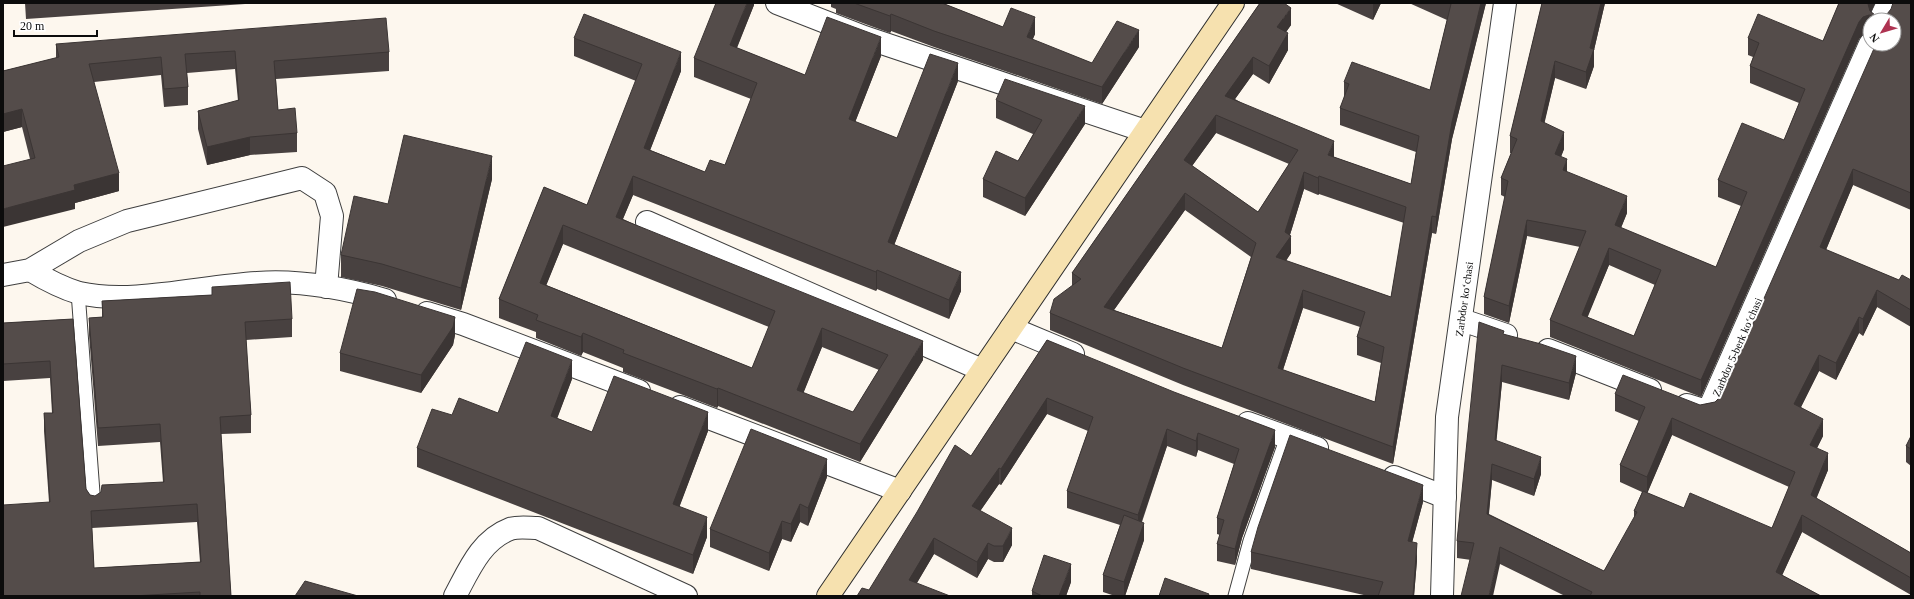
<svg xmlns="http://www.w3.org/2000/svg" width="1914" height="599" font-family="'Times New Roman',serif">
<style>
.lines{fill:none;stroke-linecap:round;stroke-linejoin:round}
.service-casing{stroke:#3f3f3f;stroke-width:15}
.minor-casing{stroke:#3f3f3f;stroke-width:24}
.tertiary-casing{stroke:#3f3f3f;stroke-width:24}
.secondary-casing{stroke:#2e2e2e;stroke-width:24}
.service{stroke:#fff;stroke-width:13}
.minor{stroke:#fff;stroke-width:22}
.tertiary{stroke:#fff;stroke-width:22}
.secondary{stroke:#f6e1af;stroke-width:22}
.wall{fill:#484140;fill-rule:evenodd}
.shaded-wall{fill:#3b3534}
.building{fill:#544c4a;stroke:#3b3534;fill-rule:evenodd}
.labels{text-anchor:middle;stroke-width:4;stroke-linejoin:round;paint-order:stroke}
.street-label{font-size:11px;fill:#0c0c0c;stroke:#fff}
</style>
<rect width="100%" height="100%" fill="#fdf7ee"/>
<g class="lines">
<g class="service-casing">
<path id="service" d="M78,292L94,506
M1235,596L1250,541L1287,437"/>
</g>
<g class="minor-casing">
<path id="minor" d="M777,3L864,37L1145,131
M1880,20L1888,3
M647,222L982,370
M30,270C45,279 62,288 79,293C132,305 202,286 257,283C299,280 344,288 385,300
M3,275L30,270L79,241L127,221L302,178L325,193L332,216L326,287
M427,313L463,324L639,391
M1462,320L1506,335
M1011,328L1073,354
M1548,350L1650,390
M1687,405L1703,410L1710,407L1870,44
M680,407L900,491
M1248,423L1317,448
M1394,477L1445,497
M455,596C469,570 481,540 510,529C518,526 530,528 538,528L686,596"/>
</g>
<g class="tertiary-casing">
<path id="tertiary" d="M1442,596L1447,417L1505,3"/>
</g>
<g class="secondary-casing">
<path id="secondary" d="M828,596L1233,3"/>
</g>
<use href="#service" class="service"/>
<use href="#minor" class="minor"/>
<use href="#tertiary" class="tertiary"/>
<use href="#secondary" class="secondary"/>
</g>
<path class="wall" d="M25,3H261L26,19Z
M754,3V5L737,48L805,75L881,56L855,122L897,138L958,81L894,245L961,291L949,319L877,289L876,291L633,195L623,219L923,360L860,462L718,406L717,408L623,372V368L583,352L581,356L536,338V332L499,318V299L544,187L587,205L636,81L574,56V38L681,71L650,150L705,172L725,165L751,99L694,77V58ZM563,244L769,327L752,368L546,285ZM822,347L879,370L853,412L803,393Z
M831,3H942L1003,27L1035,34L1032,40L1092,63L1139,47L1102,104L934,47L891,31L890,33L868,25L836,13V9L831,7Z
M1260,3L1291,25L1286,32L1288,50L1269,84L1253,74L1235,99L1334,157L1411,184L1416,152L1340,125V108L1344,98V82L1430,90L1447,20L1409,3H1486L1452,139L1436,234L1432,233L1393,464L1183,385L1050,330V313L1072,286V273ZM1216,133L1289,164L1258,212L1192,166ZM1304,189L1318,195L1319,194L1404,223L1391,297L1286,261L1291,253L1290,235ZM1185,210L1251,257L1222,348L1114,310ZM1303,308L1360,327L1357,337V355L1381,363L1375,402L1283,370Z
M1335,3H1381L1373,20Z
M1542,3H1605L1594,50V66L1586,89L1555,78L1544,123L1564,149L1561,157L1567,172L1627,213L1621,228L1716,267L1741,206L1718,197V180L1784,140L1799,103L1750,83V66L1753,57L1748,55V38L1823,41L1839,3H1875L1871,12L1875,15L1881,16L1887,14L1911,3V210L1853,185L1826,250L1899,280H1911V327L1877,307L1863,336L1859,333L1836,380L1819,371L1801,407L1823,436L1817,448L1828,470L1816,498L1911,553V595L1802,532L1782,575L1821,596H1565L1500,564L1457,558V541L1504,334L1576,373L1569,400L1502,382L1496,441L1541,474L1534,496L1492,480L1489,514L1604,571L1634,519V511L1642,492L1620,482V465L1639,421L1615,411V394L1700,405L1715,402L1721,396L1894,20H1870V32L1863,34L1859,39L1701,397L1550,337V320L1580,247L1527,236L1509,323L1484,314V297L1505,197L1501,195V178L1511,153H1510V136ZM1609,265L1655,285L1634,336L1587,317ZM1672,435L1789,487L1772,528L1684,508L1647,493Z
M56,44L389,52V71L276,79L278,110L297,133V152L250,155L207,165L198,129V111L238,101L235,69L187,73L188,87V105L164,107L161,75L94,82L119,191L75,203V209L30,159L22,127L3,132V71L56,58Z
M996,100L1085,124L1025,216L983,197V179L1018,161L1033,134L996,118Z
M492,179L461,310L382,286L341,277V255L388,204Z
M212,287L292,319V337L246,340L251,415V433L221,434L231,596H3L49,502L44,431V413H52L50,378L3,381V323L73,319L86,489L90,495L95,496L163,482L160,442L98,446L89,335V318L102,317V301L212,295ZM197,522L200,562L94,568L92,528Z
M455,335L453,345L421,393L340,371V353Z
M1047,340L1275,447L1242,538L1235,565L1217,561V544L1220,535L1217,534V518L1234,464L1198,450L1196,457L1167,446L1142,522L1144,540L1125,596H1115L1103,592V575L1120,525L1067,508V491L1088,431L1047,414L1001,485L999,484L980,511L1012,545L1003,562H994L988,559L977,578L934,554L917,583L869,590L971,456Z
M572,379L557,418L592,432L708,431L679,507L707,537L693,574L417,467V448L498,413Z
M1911,436V466L1906,462V446Z
M827,477L808,526L800,522L791,542L782,539L769,571L710,547V529Z
M1423,502L1412,542L1417,560L1414,596H1368L1251,569V552Z
M1071,582L1066,596H1032V591Z"/>
<path class="shaded-wall" d="M747,3H754V5L730,64V45Z
M1373,3H1381L1373,20Z
M1481,3H1486L1452,139L1436,234V217L1452,122Z
M1601,3H1605L1594,50V66L1586,89V72L1590,48Z
M1868,3H1875L1870,15H1869V32L1863,34L1859,39L1701,397V380L1859,22Z
M1291,8V25L1277,45V27Z
M891,14V31L890,33V16Z
M1035,17V34L1027,54V37Z
M1139,30V47L1102,104V87Z
M1288,33V50L1269,84V66Z
M881,37V56L849,138V119Z
M681,52V71L644,166V148Z
M1253,57V74L1225,113V96Z
M1555,61V78L1541,138V121Z
M958,63V81L888,261V242Z
M1085,106V124L1025,216V198Z
M22,109V127L3,132V114Z
M1216,115V133L1184,177V160Z
M1564,132V149L1555,171V154Z
M250,137V155L207,165V147Z
M1334,141V158L1328,155Z
M492,156V179L461,310V288Z
M1567,159V176L1563,170Z
M1853,169V185L1820,264V247Z
M1304,172V189L1288,241L1291,236V253L1276,275V257L1285,232Z
M119,173V191L75,203V209L3,227V209L74,185Z
M633,176V195L616,235V217Z
M1319,176V194L1318,195V178Z
M1185,193V210L1104,324V307Z
M1627,196V213L1615,242V225Z
M1432,216V233L1393,464V447Z
M1527,220V236L1509,323V306Z
M563,225V244L540,301V283Z
M1609,248V265L1582,331V315Z
M877,270V289L876,291V272Z
M961,272V291L949,319V300Z
M1303,290V308L1278,385V368Z
M1877,290V307L1863,336V319Z
M455,317V335L453,345L421,393V375Z
M1859,317V333L1836,380V363Z
M822,328V347L797,409V390Z
M583,333V352L581,356V337Z
M923,341V360L860,462V444Z
M1819,355V371L1794,421V404Z
M1576,356V373L1569,400V383Z
M572,360V379L551,435V416Z
M1502,365V382L1495,457V440Z
M718,388V406L717,408V389Z
M1047,398V414L1001,485V469Z
M708,412V431L673,524V504Z
M1672,418V435L1647,494V477Z
M1823,419V436L1810,462V445Z
M1167,429V446L1138,531V515Z
M1275,430V447L1242,538L1235,565V549L1242,522Z
M1198,433V450L1196,457V441Z
M1828,453V470L1811,512V495Z
M1541,457V474L1534,496V479Z
M827,459V477L808,526V508Z
M1492,464V480L1487,531V514Z
M999,468V484L972,523V506Z
M1423,485V502L1408,558V541Z
M800,504V522L791,542V524Z
M1802,515V532L1776,589V572Z
M707,517V537L693,574V555Z
M782,521V539L769,571V553Z
M1144,523V540L1125,596H1124V582Z
M1012,528V545L1003,562V546Z
M934,538V554L909,596V580Z
M988,543V559L977,578V562Z
M1417,543V560L1414,596H1413Z
M1500,547V564L1493,596H1489Z
M1071,564V582L1066,596H1059Z"/>
<path class="building" d="M716,3H747L730,45L805,75L827,17L881,37L849,119L897,138L930,54L958,63L888,242L961,272L949,300L877,270L876,272L633,176L616,217L923,341L860,444L718,388L717,389L623,353L624,350L583,333L581,337L536,320L538,315L499,299L544,187L587,205L642,64L574,38L584,14L681,52L644,148L705,172L710,160L725,165L757,83L694,58ZM563,225L775,311L752,368L540,283ZM822,328L888,355L853,412L797,390Z
M854,3H942L1003,27L1011,8L1035,17L1027,37L1092,63L1117,21L1139,30L1102,87L934,31L891,14L890,16Z
M1260,3H1284L1291,8L1277,27L1288,33L1269,66L1253,57L1225,96L1334,141L1328,155L1411,184L1419,136L1340,108L1349,84L1344,82L1352,62L1430,90L1451,4L1448,3H1481L1452,122L1436,217L1432,216L1393,447L1183,368L1050,313L1054,299L1081,279L1072,273ZM1216,115L1298,150L1258,212L1184,160ZM1304,172L1318,178L1319,176L1406,207L1391,297L1276,257L1291,236L1285,232ZM1185,193L1256,243L1222,348L1104,307ZM1303,290L1365,312L1357,337L1384,347L1375,402L1278,368Z
M1542,3H1601L1590,48L1594,49L1586,72L1555,61L1541,121L1564,132L1555,154L1567,159L1563,170L1627,196L1615,225L1716,267L1747,192L1718,180L1742,123L1784,140L1805,89L1750,66L1759,43L1748,38L1758,14L1823,41L1839,3H1868V4L1870,11L1875,15L1881,16L1887,14L1891,9L1893,3H1911V193L1853,169L1820,247L1899,280L1902,275L1911,280V310L1877,290L1863,319L1859,317L1836,363L1819,355L1794,404L1823,419L1810,445L1828,453L1811,495L1911,553V578L1802,515L1776,572L1821,596H1590L1592,592L1500,547L1489,596H1461L1474,543L1457,541L1479,322L1504,331L1503,334L1541,344L1576,356L1569,383L1502,365L1495,440L1541,457L1534,479L1492,464L1487,514L1604,571L1637,512L1634,511L1643,491L1684,508L1690,493L1772,528L1795,472L1672,418L1647,477L1620,465L1645,407L1615,394L1623,375L1700,405L1715,402L1721,396L1876,44H1894V20H1880L1875,16L1869,15L1863,17L1859,22L1701,380L1550,320L1586,231L1527,220L1509,306L1484,297L1508,181L1501,178L1517,139L1510,136ZM1609,248L1661,270L1634,336L1582,315Z
M386,18L389,52L274,61L278,110L295,108L297,133L250,137L207,147L198,111L239,100L235,51L185,54L188,87L164,89L161,57L89,64L119,173L74,185L75,190L3,209V166L35,158L22,109L3,114V71L59,57L56,44Z
M1005,79L1085,106L1025,198L983,179L996,151L1018,161L1042,120L996,100Z
M404,135L492,156L461,288L382,264L341,255L354,196L388,204Z
M290,282L292,319L245,322L251,415L220,417L231,596H200V592L133,596H3V505L50,502L44,413H53L50,361L3,364V323L73,319L86,489L90,495L95,496L101,492L102,485L164,482L160,424L98,428L89,318L103,317L102,301L212,295V287ZM197,504L201,562L94,568L91,511Z
M357,289L375,292L455,317L453,327L421,375L340,353Z
M1047,340L1174,392L1275,430L1242,522L1235,549L1217,544L1224,520L1217,518L1239,449L1198,433L1196,441L1167,429L1138,515L1067,491L1093,417L1047,398L1001,469L999,468L972,506L1012,528L1003,546H994L988,543L977,562L934,538L909,580L950,596H857L862,588L869,590L917,512L955,445L971,456Z
M526,342L572,360L551,416L592,432L614,376L708,412L673,504L707,517L693,555L417,448L432,409L452,415L459,398L498,413Z
M751,429L827,459L808,508L800,504L791,524L782,521L769,553L710,529Z
M1290,435L1423,485L1408,541L1417,543L1413,596H1378L1383,582L1251,552L1258,527Z
M1911,436V449L1906,446Z
M1124,515L1144,523L1124,582L1103,575Z
M1044,555L1071,564L1059,596H1042L1032,591Z
M1165,578L1209,594L1208,596H1159Z
M305,581L358,596H295Z"/>
<g class="labels">
<g class="street-label">
<text transform="translate(1464 299) rotate(-82)" y="4">Zarbdor koʻchasi</text>
<text transform="translate(1737 347) rotate(-66)" y="4">Zarbdor 5-berk koʻchasi</text>
</g>
</g>
<rect width="1914" height="599" fill="none" stroke="#0c0c0c" stroke-width="8"/>
<g transform="translate(1882 32) rotate(232)"><circle r="19" fill="#ffffff" stroke="#9e9e9e"/>
<path d="M0-3L7 15L0 10L-7 15Z" fill="#ae3351"/>
<text y="-6" font-size="11" font-weight="bold" text-anchor="middle" fill="#0c0c0c">N</text>
</g>
<path d="M14 30v6h83v-6" fill="none" stroke="#0c0c0c" stroke-width="2"/>
<text x="20" y="30" font-size="12" fill="#0c0c0c" stroke="#ffffff" stroke-width="3" paint-order="stroke">20 m</text>
</svg>
